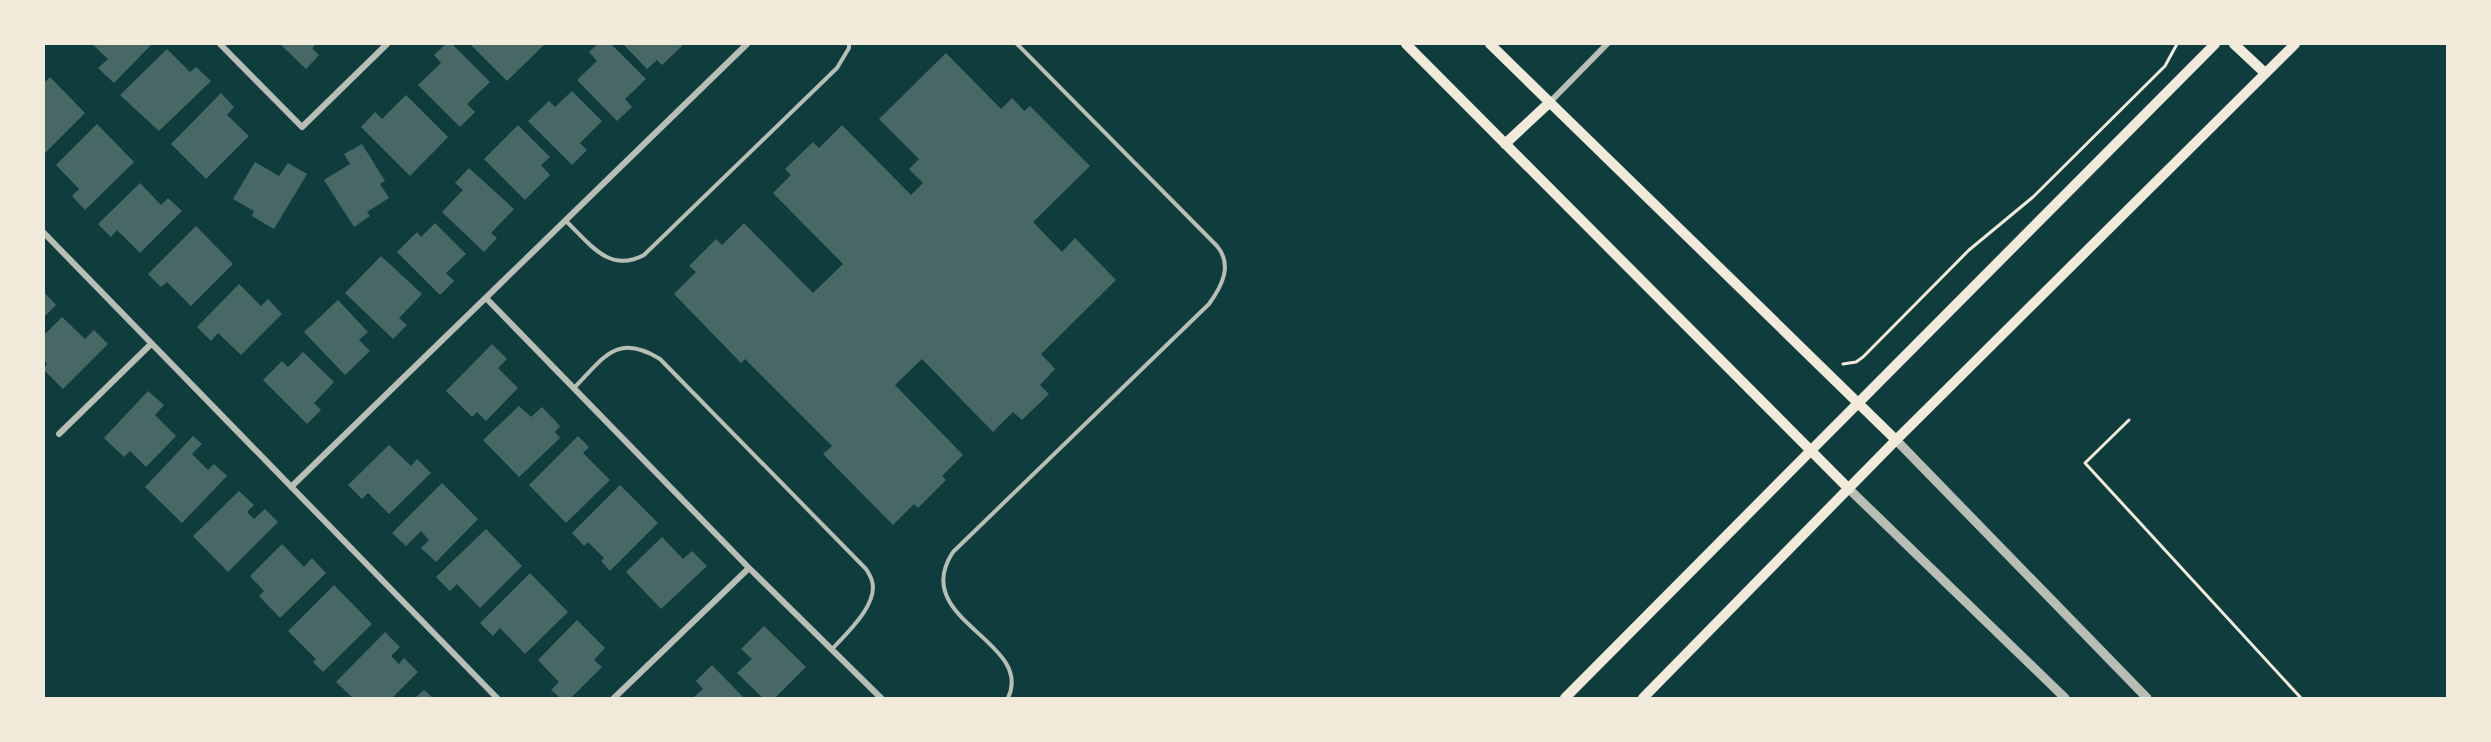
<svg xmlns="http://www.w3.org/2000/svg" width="2491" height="742" font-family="Karla,sans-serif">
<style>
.building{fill:#486865}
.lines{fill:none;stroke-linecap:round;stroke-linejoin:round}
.path{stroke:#f1e9da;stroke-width:3}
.service{stroke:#b8beb3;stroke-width:4}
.minor{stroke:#b8beb3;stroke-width:6}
.tertiary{stroke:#b8beb3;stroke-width:9}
.secondary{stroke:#f1e9da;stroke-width:10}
</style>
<rect width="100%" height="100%" fill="#0f3d3e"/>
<path class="building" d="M92,44H152L114,83L98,68L108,59Z
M280,44H316L312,48L319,55L306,69Z
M446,44H452L490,82L467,104L475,112L460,127L418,85L441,63L434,55Z
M470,44H545L507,81Z
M598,44H611L646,79L625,99L632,107L617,121L577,80L597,61L589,52Z
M623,44H679L682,46L662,65L657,60L647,69Z
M167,49L190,72L196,67L211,81L159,131L120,95Z
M946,53L1001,109L1012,98L1024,111L1030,106L1090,166L1033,222L1062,252L1075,238L1116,280L1041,354L1055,369L1040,385L1049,394L1022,420L1013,412L993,432L922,359L895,385L963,455L942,476L946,480L918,508L914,504L893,525L823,454L832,446L745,359L741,363L674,294L696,272L689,266L716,239L722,245L744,223L813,293L843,264L773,193L791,175L785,169L813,142L819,148L842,125L911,195L923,183L909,169L919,159L879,119Z
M50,77L85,113L44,154V83Z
M572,91L602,121L580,143L587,150L572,165L528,121L549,101L555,107Z
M221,93L234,107L227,115L249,136L206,179L171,144Z
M406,95L448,137L410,176L361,127L375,112L382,119Z
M97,124L134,162L85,210L72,196L79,189L56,165Z
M518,125L550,157L541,165L550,175L525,200L484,159Z
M362,144L385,181L380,184L389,198L367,212L370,216L354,227L324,180L350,164L344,154Z
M255,162L279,176L288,163L307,174L274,229L252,216L254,211L233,199Z
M469,168L514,209L491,233L497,238L484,252L442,212L463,190L455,183Z
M140,183L161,205L168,198L182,211L140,253L117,230L111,237L98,224Z
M435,223L466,254L446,273L454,281L440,295L397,252L417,232L421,237Z
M196,226L233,264L191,306L167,282L161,287L148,274Z
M381,256L422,294L399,318L407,325L393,339L345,293Z
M239,284L261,306L268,299L282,314L241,355L218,333L211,341L197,327Z
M44,292L56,305L44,317Z
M338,300L368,332L359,340L370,351L345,375L304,332Z
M62,317L85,339L94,330L108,344L63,389L44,370L47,363L44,360V335Z
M492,344L507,359L498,368L518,388L486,421L477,412L472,417L446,391Z
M303,352L334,382L314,403L321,410L307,424L263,380L282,361L288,367Z
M148,391L164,405L155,415L176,436L146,467L130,451L124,457L104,438Z
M519,406L531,417L542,407L560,426L555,432L560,438L519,477L483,440Z
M193,436L202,444L192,454L208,470L214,464L227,476L182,523L145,487Z
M578,436L589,447L583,453L610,480L566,523L529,485Z
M389,445L411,466L417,459L431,473L389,514L368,493L362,499L348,485Z
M442,483L478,519L436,562L421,548L429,540L421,531L406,546L392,533Z
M620,485L658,523L610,571L601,561L604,558L588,542L584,546L572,533Z
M239,491L254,505L247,512L254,519L265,509L278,522L228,572L193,536Z
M486,529L522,566L480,608L457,584L450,591L436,577Z
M662,537L683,559L692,551L707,566L661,609L626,572Z
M282,544L304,567L312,558L326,573L280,618L259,596L264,591L250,576Z
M530,573L568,612L525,654L500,628L493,636L480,623Z
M334,585L372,624L323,672L313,662L316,659L288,631Z
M577,620L605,648L594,660L602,667L571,698H560L551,690L559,682L538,660Z
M764,626L806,667L775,698H763L737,673L752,659L741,649Z
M385,632L400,647L391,656L399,664L404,658L418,672L392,698H353L336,682Z
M712,665L744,698H693L703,689L696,681Z
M424,690L433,698H415Z"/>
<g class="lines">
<path class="path" d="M1843,364L1856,362L1863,357L1969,250L2033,197L2165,66L2177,44
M2129,420L2085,463L2301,698"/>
<path class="service" d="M566,221C589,243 609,274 644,255L837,68L849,48V44
M574,388C604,358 616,332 660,359L866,569C868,572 871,577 872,581C879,604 846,634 832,649
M1008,698C1035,641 908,620 953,552L1209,304C1222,286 1233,265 1217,246L1017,44"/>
<path class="minor" d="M220,44L302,127L387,44
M1550,102L1607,44
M44,233L497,698
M486,298L749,568L881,698
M59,434L151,344
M291,487L747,44
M614,698L749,568"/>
<path class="tertiary" d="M1896,440L2147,698
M1849,489L2065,698"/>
<path class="secondary" d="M1406,44L1849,489
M1490,44L1896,440
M2234,44L2265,73
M1505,144L1550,102
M1565,698L2215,44
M1643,698L1896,440L2295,44"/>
</g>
<rect width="2491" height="742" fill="none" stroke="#f1e9da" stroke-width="90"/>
</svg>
